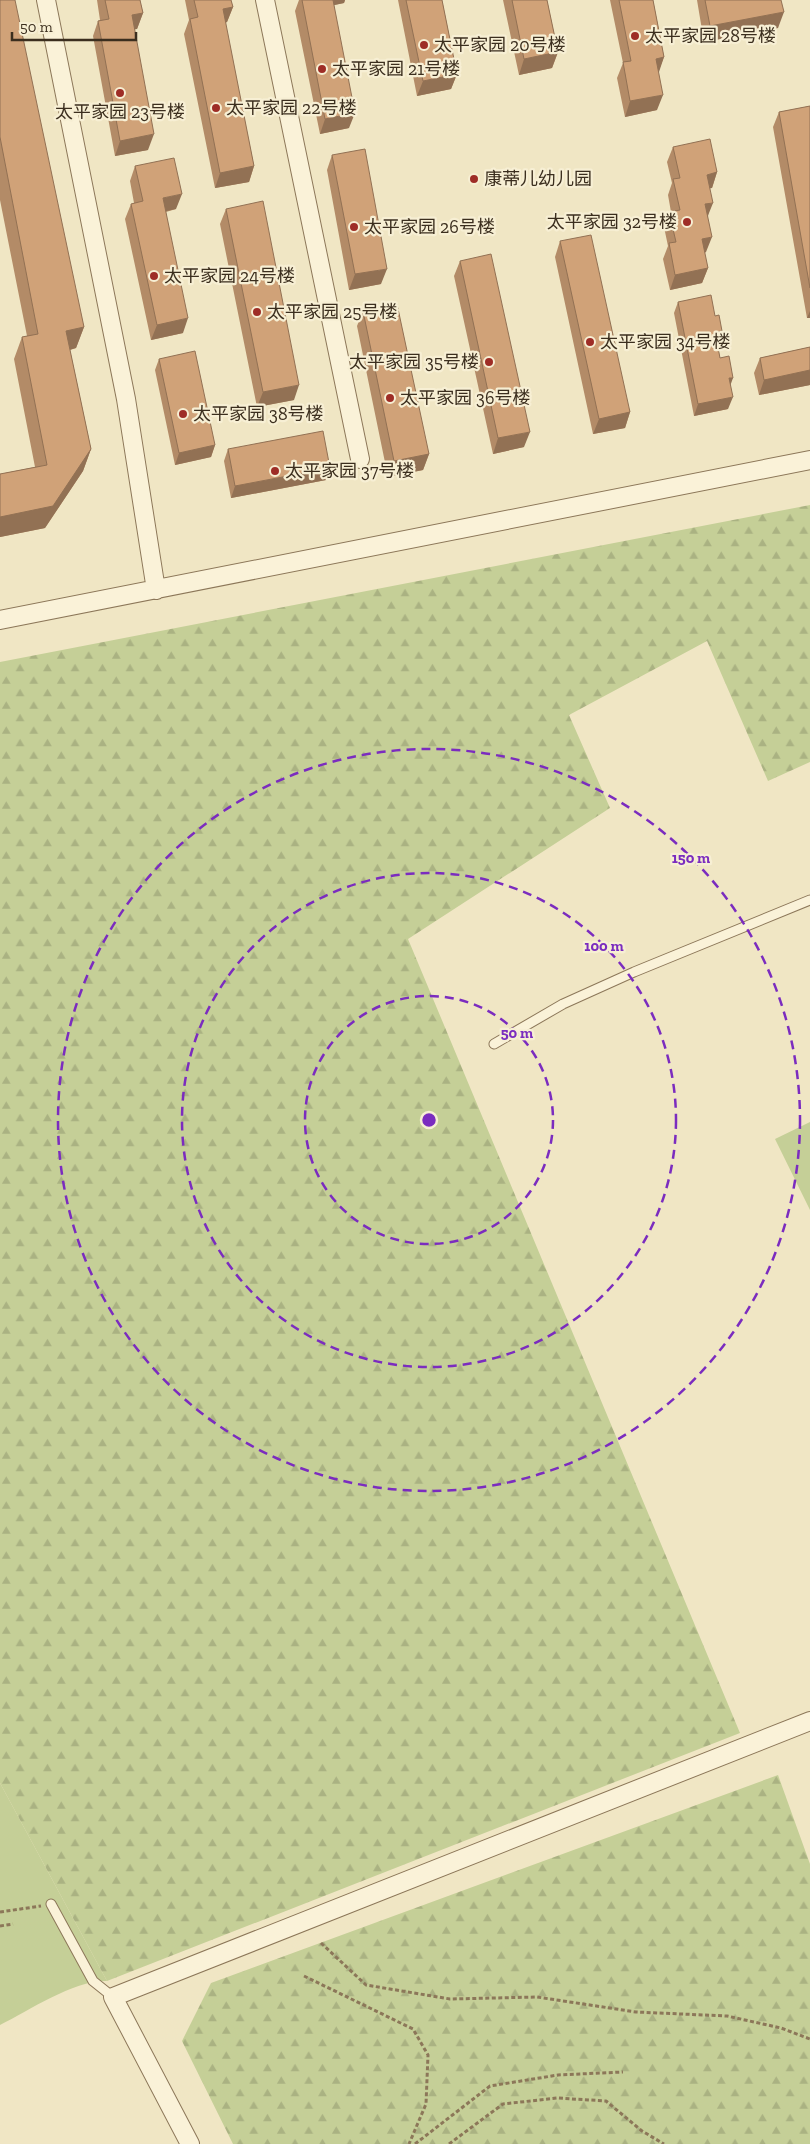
<svg xmlns="http://www.w3.org/2000/svg" width="810" height="2144" font-family="'Zilla Slab','Noto Sans SC',serif">
<style>
.green{fill:#c5cf97}
.forest{fill:url(#forest-firs)}
.lines{fill:none;stroke-linecap:round;stroke-linejoin:round}
.service-casing{stroke:#8c7759;stroke-width:11}
.minor-casing{stroke:#8c7759;stroke-width:20}
.path{stroke:#8c7759;stroke-width:3;stroke-dasharray:4 2.5;stroke-linecap:butt}
.service{stroke:#faf2d8;stroke-width:9}
.minor{stroke:#faf2d8;stroke-width:18}
.wall{fill:#b38b67}
.shaded-wall{fill:#927154}
.building{fill:#d0a278;stroke:#927154}
.ring{fill:none;stroke:#7b2cbf;stroke-width:2.5;stroke-dasharray:9 6}
.poi-dot{fill:#9e2d26;stroke:#f7efd4;stroke-width:2}
.labels{text-anchor:middle;stroke-width:4.5;stroke-linejoin:round;paint-order:stroke}
.poi-label{font-size:18px;fill:#3b2e1e;stroke:#f7efd4;text-anchor:start}
.centre{fill:#7b2cbf;stroke:#f7efd4;stroke-width:2.5}
.ring-label{font-size:15px;text-anchor:middle;font-weight:bold;fill:#7b2cbf;stroke:#f7efd4;stroke-width:4.5;stroke-linejoin:round;paint-order:stroke}
</style>
<defs>
<pattern id="forest-firs" width="22" height="20" patternUnits="userSpaceOnUse" patternTransform="scale(1.25)"><rect width="22" height="20" fill="#c5cf97"/><path d="M5 1l3.5 6h-7zM16 11l3.5 6h-7z" fill="#aab282"/></pattern>
</defs>
<rect width="100%" height="100%" fill="#f0e6c4"/>
<path class="green" d="M810,1122V1210L775,1139Z
M0,1783L107,1981C74,1980 30,2010 0,2025Z"/>
<path class="forest" d="M810,505V762L768,781L707,641L569,715L610,808L408,939L740,1733L107,1981L0,1783V662Z
M778,1775L810,1864V2144H233L182,2041L211,1983Z"/>
<g class="lines">
<g class="service-casing">
<path id="service" d="M494,1044L563,1004L634,972L810,900
M51,1904L93,1981L113,1997"/>
</g>
<g class="minor-casing">
<path id="minor" d="M46,0L126,399L156,590
M265,0L360,459
M0,620L810,460
M190,2144L113,1997L810,1721"/>
</g>
<path class="path" d="M0,1912L41,1906
M0,1926L13,1924
M321,1943L366,1985L450,1999L537,1997L636,2012L727,2016L781,2028L810,2039
M304,1976L413,2029L428,2055L426,2104L409,2144
M415,2144L490,2086L558,2075L623,2072
M449,2144L503,2104L557,2098L606,2101L642,2131L664,2144"/>
<use href="#service" class="service"/>
<use href="#minor" class="minor"/>
</g>
<path class="wall" d="M0,0L84,327L76,348L70,350L91,449L83,471L45,528L0,537V474L35,467L14,359L22,337L27,336L0,200Z
M97,0H140L143,13L137,29H134L148,150L115,156L93,36L98,21L100,20Z
M185,0H231L233,7L227,22L225,23L254,166L249,182L215,188L184,34L189,20Z
M299,0H345L344,3L334,5L349,128L320,134L295,11Z
M398,0H442L457,74L451,89L417,96Z
M503,0H547L558,52L552,68L519,75Z
M610,0H653L664,57L658,72L657,110L625,117L617,78L623,63Z
M697,0H781L778,28L704,42Z
M810,106V318H807L773,127L779,112Z
M673,147L717,172L712,188H710L708,217L706,252L704,253L708,268L702,283L670,290L663,259L668,246L664,227L669,212H671L668,195L672,183L667,162Z
M332,155L381,284L349,290L327,170Z
M135,166L176,209L166,212L183,333L151,340L125,219L131,204L134,203L130,181Z
M226,209L294,400L257,407L220,224Z
M560,241L630,412L625,428L593,434L555,257Z
M460,261L524,447L493,454L454,276Z
M678,302L718,343H717L720,358L730,386L728,409L694,416L674,313Z
M363,311L429,454L423,470L388,477L357,326Z
M810,347V385L759,395L754,373L760,358Z
M159,359L215,445L211,457L175,465L155,370Z
M228,449L330,468L326,480L231,498L224,461Z"/>
<path class="shaded-wall" d="M328,0H345L344,3L325,7Z
M233,7L227,22L217,24L223,9Z
M784,12L778,28L704,42L710,26Z
M143,13L137,29L126,31L132,15Z
M558,52L552,68L519,75L524,59Z
M664,57L659,72L650,74L656,59Z
M457,74L451,89L417,96L423,81Z
M663,95L657,110L625,117L630,101Z
M355,113L349,128L320,134L325,119Z
M154,134L148,150L115,156L120,141Z
M254,166L249,182L215,188L220,173Z
M717,172L712,188L701,190L707,175Z
M182,194L176,209L157,213L163,198Z
M713,203L707,218L705,204Z
M712,237L706,252L696,255L702,239Z
M708,268L702,283L670,290L675,275Z
M387,269L381,284L349,290L355,274Z
M810,311V318H807Z
M188,318L183,333L151,340L157,325Z
M84,327L76,348L58,353L66,331Z
M722,331L718,343L711,344L715,332Z
M810,370V385L759,395L764,380Z
M729,378H733L729,389Z
M299,385L294,400L257,407L263,392Z
M733,397L728,409L694,416L698,404Z
M630,412L625,428L593,434L599,419Z
M530,432L524,447L493,454L498,438Z
M215,445L211,457L175,465L179,453Z
M91,449L83,471L45,528L0,537V517Z
M429,454L423,470L388,477L394,461Z
M330,468L326,480L231,498L235,486Z"/>
<path class="building" d="M0,0H15L84,327L66,331L91,449L53,506L0,517V474L47,465L22,337L38,334L0,137Z
M105,0H140L143,13L132,15L154,134L120,141L98,21L109,19Z
M194,0H231L233,7L223,9L254,166L220,173L190,19L198,17Z
M302,0H333L355,113L325,119Z
M406,0H442L457,74L423,81Z
M512,0H547L558,52L524,59Z
M619,0H653L664,57L656,59L663,95L630,101L623,62L631,61Z
M705,0H781L784,12L710,26Z
M810,106V288L779,112Z
M710,139L717,172L707,175L713,203L705,204L712,237L702,239L708,268L675,275L669,243L676,242L669,212L680,210L673,179L680,178L673,147Z
M365,149L387,269L355,274L332,155Z
M174,158L182,194L163,198L188,318L157,325L131,204L143,201L135,166Z
M263,201L299,385L263,392L226,209Z
M591,235L630,412L599,419L560,241Z
M491,254L530,432L498,438L460,261Z
M711,295L715,316L719,315L722,331L715,332L720,358L729,356L733,378H729L733,397L698,404L678,302Z
M397,304L429,454L394,461L363,311Z
M810,347V370L764,380L760,358Z
M195,351L215,445L179,453L159,359Z
M323,431L330,468L235,486L228,449Z"/>
<g class="ring">
<circle cx="429" cy="1120" r="124"/>
<circle cx="429" cy="1120" r="247"/>
<circle cx="429" cy="1120" r="371"/>
</g>
<g class="poi-dot">
<circle cx="635" cy="36" r="5"/>
<circle cx="424" cy="45" r="5"/>
<circle cx="322" cy="69" r="5"/>
<circle cx="120" cy="93" r="5"/>
<circle cx="216" cy="108" r="5"/>
<circle cx="474" cy="179" r="5"/>
<circle cx="687" cy="222" r="5"/>
<circle cx="354" cy="227" r="5"/>
<circle cx="154" cy="276" r="5"/>
<circle cx="257" cy="312" r="5"/>
<circle cx="590" cy="342" r="5"/>
<circle cx="489" cy="362" r="5"/>
<circle cx="390" cy="398" r="5"/>
<circle cx="183" cy="414" r="5"/>
<circle cx="275" cy="471" r="5"/>
</g>
<g class="labels">
<g class="poi-label">
<text x="645" y="42">太平家园 28号楼</text>
<text x="434" y="51">太平家园 20号楼</text>
<text x="332" y="75">太平家园 21号楼</text>
<text x="226" y="114">太平家园 22号楼</text>
<text x="120" y="118" text-anchor="middle">太平家园 23号楼</text>
<text x="484" y="185">康蒂儿幼儿园</text>
<text x="677" y="228" text-anchor="end">太平家园 32号楼</text>
<text x="364" y="233">太平家园 26号楼</text>
<text x="164" y="282">太平家园 24号楼</text>
<text x="267" y="318">太平家园 25号楼</text>
<text x="600" y="348">太平家园 34号楼</text>
<text x="479" y="368" text-anchor="end">太平家园 35号楼</text>
<text x="400" y="404">太平家园 36号楼</text>
<text x="193" y="420">太平家园 38号楼</text>
<text x="285" y="477">太平家园 37号楼</text>
</g>
</g>
<circle cx="429" cy="1120" r="8" class="centre"/>
<g class="ring-label">
<text x="691" y="863">150 m</text>
<text x="604" y="951">100 m</text>
<text x="517" y="1038">50 m</text>
</g>
<path d="M12 32v8h124v-8" fill="none" stroke="#3b2e1e" stroke-width="2.5"/>
<text x="20" y="32" font-size="15" fill="#3b2e1e" stroke="#f7efd4" stroke-width="4" paint-order="stroke">50 m</text>
</svg>
